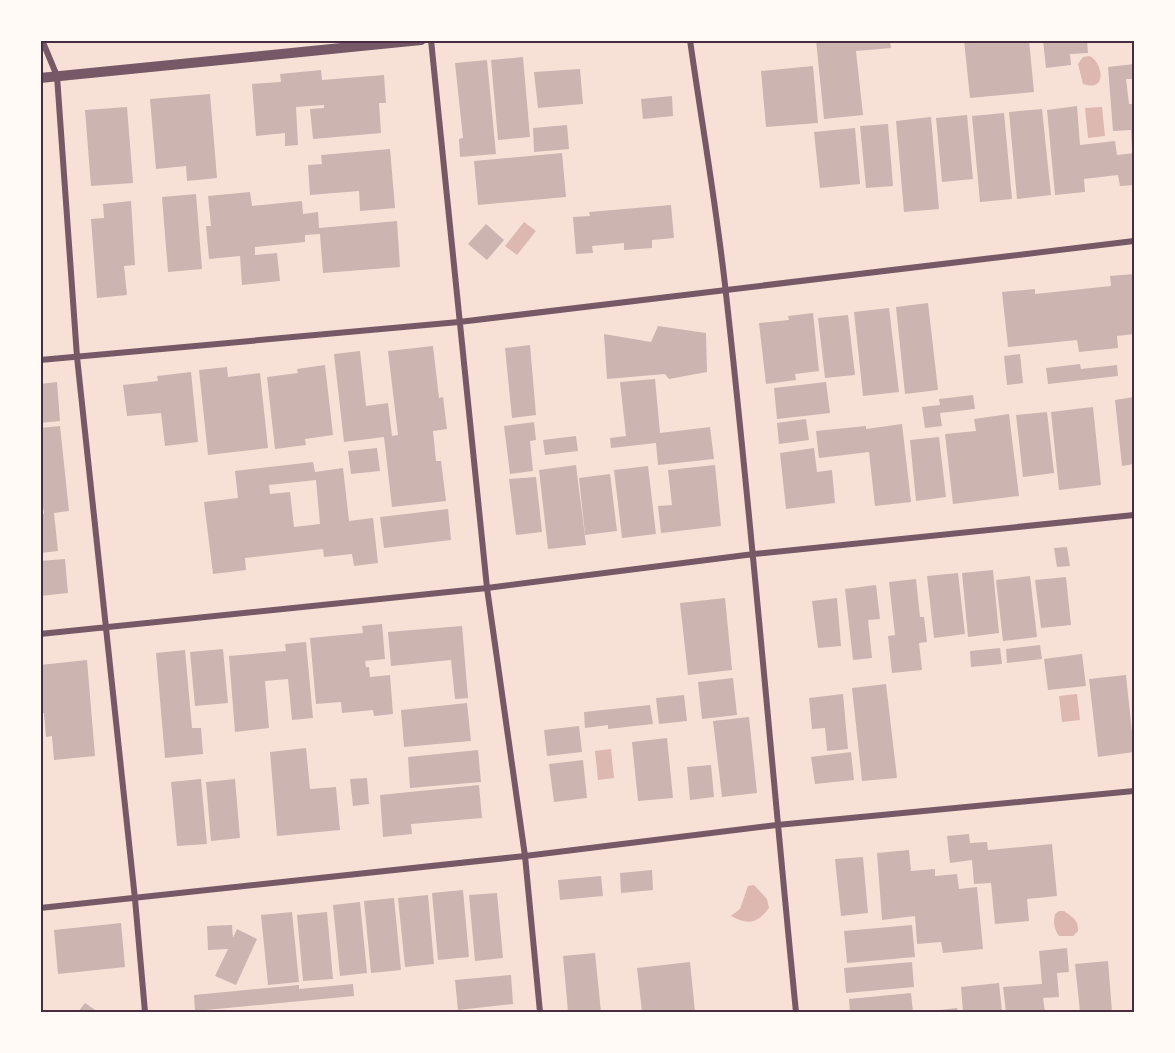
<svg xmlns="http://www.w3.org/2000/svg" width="1175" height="1053" font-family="'PT Sans',sans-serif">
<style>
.water{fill:#dcb8b0}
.building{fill:#ccb4b1;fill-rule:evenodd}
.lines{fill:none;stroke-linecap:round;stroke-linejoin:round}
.minor{stroke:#755966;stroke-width:6}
.tertiary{stroke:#755966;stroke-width:10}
.neatline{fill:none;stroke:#4a2c40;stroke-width:2}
</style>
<rect width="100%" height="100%" fill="#f7e1d7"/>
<path class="water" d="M1089,56C1102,60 1109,93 1083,84L1078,64L1083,57Z
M1102,107L1105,136L1088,138L1085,108Z
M524,222L536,231L517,255L505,246Z
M1077,694L1080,720L1062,722L1059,696Z
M611,749L614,778L598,780L595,751Z
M754,885L767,899L769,908C757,924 748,925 731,916L740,909L748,886Z
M1059,911H1064C1072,917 1079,920 1078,931L1073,936H1059C1054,930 1053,921 1055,914Z"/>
<path class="building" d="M816,40H890L891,48L856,51L863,115L824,119Z
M964,40H1029L1034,92L970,98Z
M1043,40H1087L1088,53L1070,54L1071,65L1046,68Z
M523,57L530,137L498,140L491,60Z
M487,60L496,154L460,157L459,139L463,138L455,63Z
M1134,64V79H1126L1129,104H1134V149H1132L1131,130L1113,131L1108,67Z
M813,66L818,123L766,127L761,71Z
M580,69L583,104L538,108L534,72Z
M321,70L322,80L384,75L386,103H379L381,133L313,139L310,109L324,108V105L296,107L298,145L285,146V133L256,136L252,84L281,82L280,74Z
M210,94L217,178L187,181L186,166L156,169L150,99Z
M672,96L673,116L643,119L641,99Z
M1077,106L1080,145L1115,141L1117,155L1134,153V185L1120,186L1118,175L1084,179L1085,192L1055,195L1047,110Z
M127,107L133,183L91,186L85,110Z
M1042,109L1051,195L1017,199L1009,112Z
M1004,113L1012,199L980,202L972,116Z
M967,115L973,179L942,182L936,118Z
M931,117L939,209L904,212L896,121Z
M888,124L893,186L866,188L860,126Z
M567,125L569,149L534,152L533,128Z
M855,128L860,184L820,188L814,132Z
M390,149L395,208L360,211L359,191L310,195L308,165L322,164L321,155Z
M562,153L566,197L478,205L474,161Z
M250,192L252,206L302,201L303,214L318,212L319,228L397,221L400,267L323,273L320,234L305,235V242L255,247V255L277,253L280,281L242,285L240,256L209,259L206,226H211L208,196Z
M196,194L202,269L168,272L162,197Z
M131,201L135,265L124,266L127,295L97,298L91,219L104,218L103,204Z
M671,205L674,238L652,240V248L624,250V243L592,246L593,253L576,254L573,217L590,216L589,212Z
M486,224L504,240L487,260L468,244Z
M1134,274V334L1117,336L1118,348L1079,352L1077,340L1008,347L1002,292L1035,289V294L1111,286L1110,276Z
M928,303L938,390L905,394L896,307Z
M889,308L899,392L863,396L854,312Z
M813,313L819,371L795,374L796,380L766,384L759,323L789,320L788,316Z
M848,315L855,375L825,378L818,318Z
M658,326L706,333L707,372L669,379L665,374L607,379L604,334L651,342Z
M530,345L536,415L512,418L505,348Z
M433,346L439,398L443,397L447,429L433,431L436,461H441L446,501L392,507L384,437L344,442L334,354L360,351L366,406L388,403L392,436L398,435L388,351Z
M1020,354L1023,383L1007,385L1004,356Z
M1080,364L1081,369L1117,365L1118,376L1048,384L1046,368Z
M325,365L333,435L305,439L306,445L275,449L267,377L298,373L297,369Z
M227,367L228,377L260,373L268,448L208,455L199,370Z
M191,372L198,442L165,446L161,413L127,416L123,385L158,381L157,376Z
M655,379L660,433L710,427L714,459L658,465L656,443L611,448L610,438L626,436L620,382Z
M57,382L60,421L40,423V384Z
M826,382L830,413L777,419L774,388Z
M973,395L975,409L940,413L942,426L925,428L922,407L940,405L939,399Z
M1134,397V464L1122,466L1115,400Z
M1093,407L1101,485L1059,490L1051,412Z
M1047,412L1054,473L1023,477L1016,415Z
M1009,414L1019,496L953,504L945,434L976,431L974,419Z
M806,419L809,440L779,444L777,423Z
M534,422L536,440L530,441L533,471L510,474L504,426Z
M902,424L911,502L875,506L869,452L819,458L816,431L866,426V429Z
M60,426L69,511L54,513L58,551L40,553V514H44L40,483V428Z
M576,436L578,451L545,455L543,440Z
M939,437L946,497L916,501L910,440Z
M377,448L380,471L351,474L348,451Z
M814,448L817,472L832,470L835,503L786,509L780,453Z
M313,462L315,472L343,468L349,521L373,518L378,563L354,566L352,554L324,557L323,549L245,558L246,570L213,574L204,502L238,498L235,471ZM316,480L320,524L294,527L290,492L270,494L269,485Z
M576,465L586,545L548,549L539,470Z
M715,465L721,526L661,533L658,506L672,505L668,470Z
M648,466L656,534L622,538L614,470Z
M610,474L617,531L585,535L579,478Z
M536,477L542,532L516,535L509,479Z
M448,509L451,540L384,548L380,517Z
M1067,547L1070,566L1057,567L1054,548Z
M65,559L68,593L40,596V561Z
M993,570L999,633L968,637L962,573Z
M958,573L965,634L934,638L927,576Z
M1030,576L1037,637L1003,641L996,580Z
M1066,577L1071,625L1041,628L1035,580Z
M916,579L920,617H924L927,642L919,643L922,670L892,673L888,636L895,635L889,582Z
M876,585L880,619L868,620L872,658L853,660L845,589Z
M725,598L732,670L688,675L680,603Z
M837,598L841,646L818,648L812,601Z
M382,624L385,659L365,661L366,667H369L370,677L390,675L393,714L374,716L373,710L342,713L341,702L316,704L310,638L363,633L362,626Z
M462,626L468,698L455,699L451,660L391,666L388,632Z
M306,642L313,718L292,720L288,679L265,681L269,728L235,732L229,656L286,651L285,644Z
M1040,645L1042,659L1007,663L1006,649Z
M1000,648L1002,664L971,667L970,651Z
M223,649L228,703L195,706L190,652Z
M185,650L192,728H201L203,754L165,758L156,653Z
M1082,654L1086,686L1048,690L1044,659Z
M87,660L95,756L54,760L52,736L46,737L44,713H40V665Z
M1126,675L1134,752L1098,757L1089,679Z
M733,678L737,715L702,719L698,682Z
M886,684L897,778L862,781L852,688Z
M843,694L848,749L827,751L825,728L812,729L809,698Z
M684,695L687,721L659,724L656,698Z
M467,703L471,741L404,747L401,710Z
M650,705L653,724L608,729V725L585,728L584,712Z
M749,717L757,793L722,797L713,721Z
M579,726L582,752L547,756L544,730Z
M667,738L673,798L638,801L632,742Z
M306,748L310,789L336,787L340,830L277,836L270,752Z
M478,750L481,782L410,788L408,757Z
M851,752L854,780L815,784L811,757Z
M583,760L587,798L554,802L549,764Z
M711,765L714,797L690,800L687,767Z
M367,778L369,804L353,806L350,779Z
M201,779L207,844L177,846L171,782Z
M235,779L240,838L211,841L206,782Z
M479,785L482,818L411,824L412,834L383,837L380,795Z
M969,834L970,843L987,842L988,850L1052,844L1057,896L1027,899L1029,921L995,924L991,883L974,884L972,860L950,863L947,836Z
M909,850L911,871L935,869V876L957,874L959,889L977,887L983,949L943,953L941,942L917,944L915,916L882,920L877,853Z
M863,857L868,913L841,916L835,859Z
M652,870L653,890L621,893L620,873Z
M601,876L603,896L560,900L558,880Z
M463,890L469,957L438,960L432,893Z
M497,893L503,958L475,961L469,895Z
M428,895L434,964L405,967L398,898Z
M394,898L401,970L371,973L364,901Z
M360,902L367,973L340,976L333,905Z
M292,912L299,982L268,985L261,915Z
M327,912L333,979L303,981L297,915Z
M121,923L125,967L58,974L54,930Z
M232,925L233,938L237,929L257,939L236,985L215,976L228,949L208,950L207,926Z
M912,925L915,957L847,963L844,931Z
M1067,948L1069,972L1057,973L1059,997L1043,998L1045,1012H1006L1003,987L1042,984L1039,951Z
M595,953L601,1012H568L563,956Z
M1108,961L1112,1012H1080L1075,964Z
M690,962L695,1012H642L637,968Z
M912,962L914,987L846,993L844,968Z
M511,975L513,1004L458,1010L455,980Z
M999,983L1002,1012H963L961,987Z
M353,984L354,996L195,1011L194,995L299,985V989Z
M911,993L913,1012H850L849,999Z
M85,1003L98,1012H78Z
M957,1008L958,1012H931V1011Z"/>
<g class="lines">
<path class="minor" d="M42,40L57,76L77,357L135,899L145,1012
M431,40L487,588L525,856L540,1012
M690,40C702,125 717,209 726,294C753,533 772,773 796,1012
M40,360L459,322L1134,241
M40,634L487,588L754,554L1134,515
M40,908L525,856L777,825L1134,791"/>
<path class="tertiary" d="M40,78L421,40"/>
</g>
<rect width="1175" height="1053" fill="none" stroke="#fffaf5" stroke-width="84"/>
<rect x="42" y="42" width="1091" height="969" class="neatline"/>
</svg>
